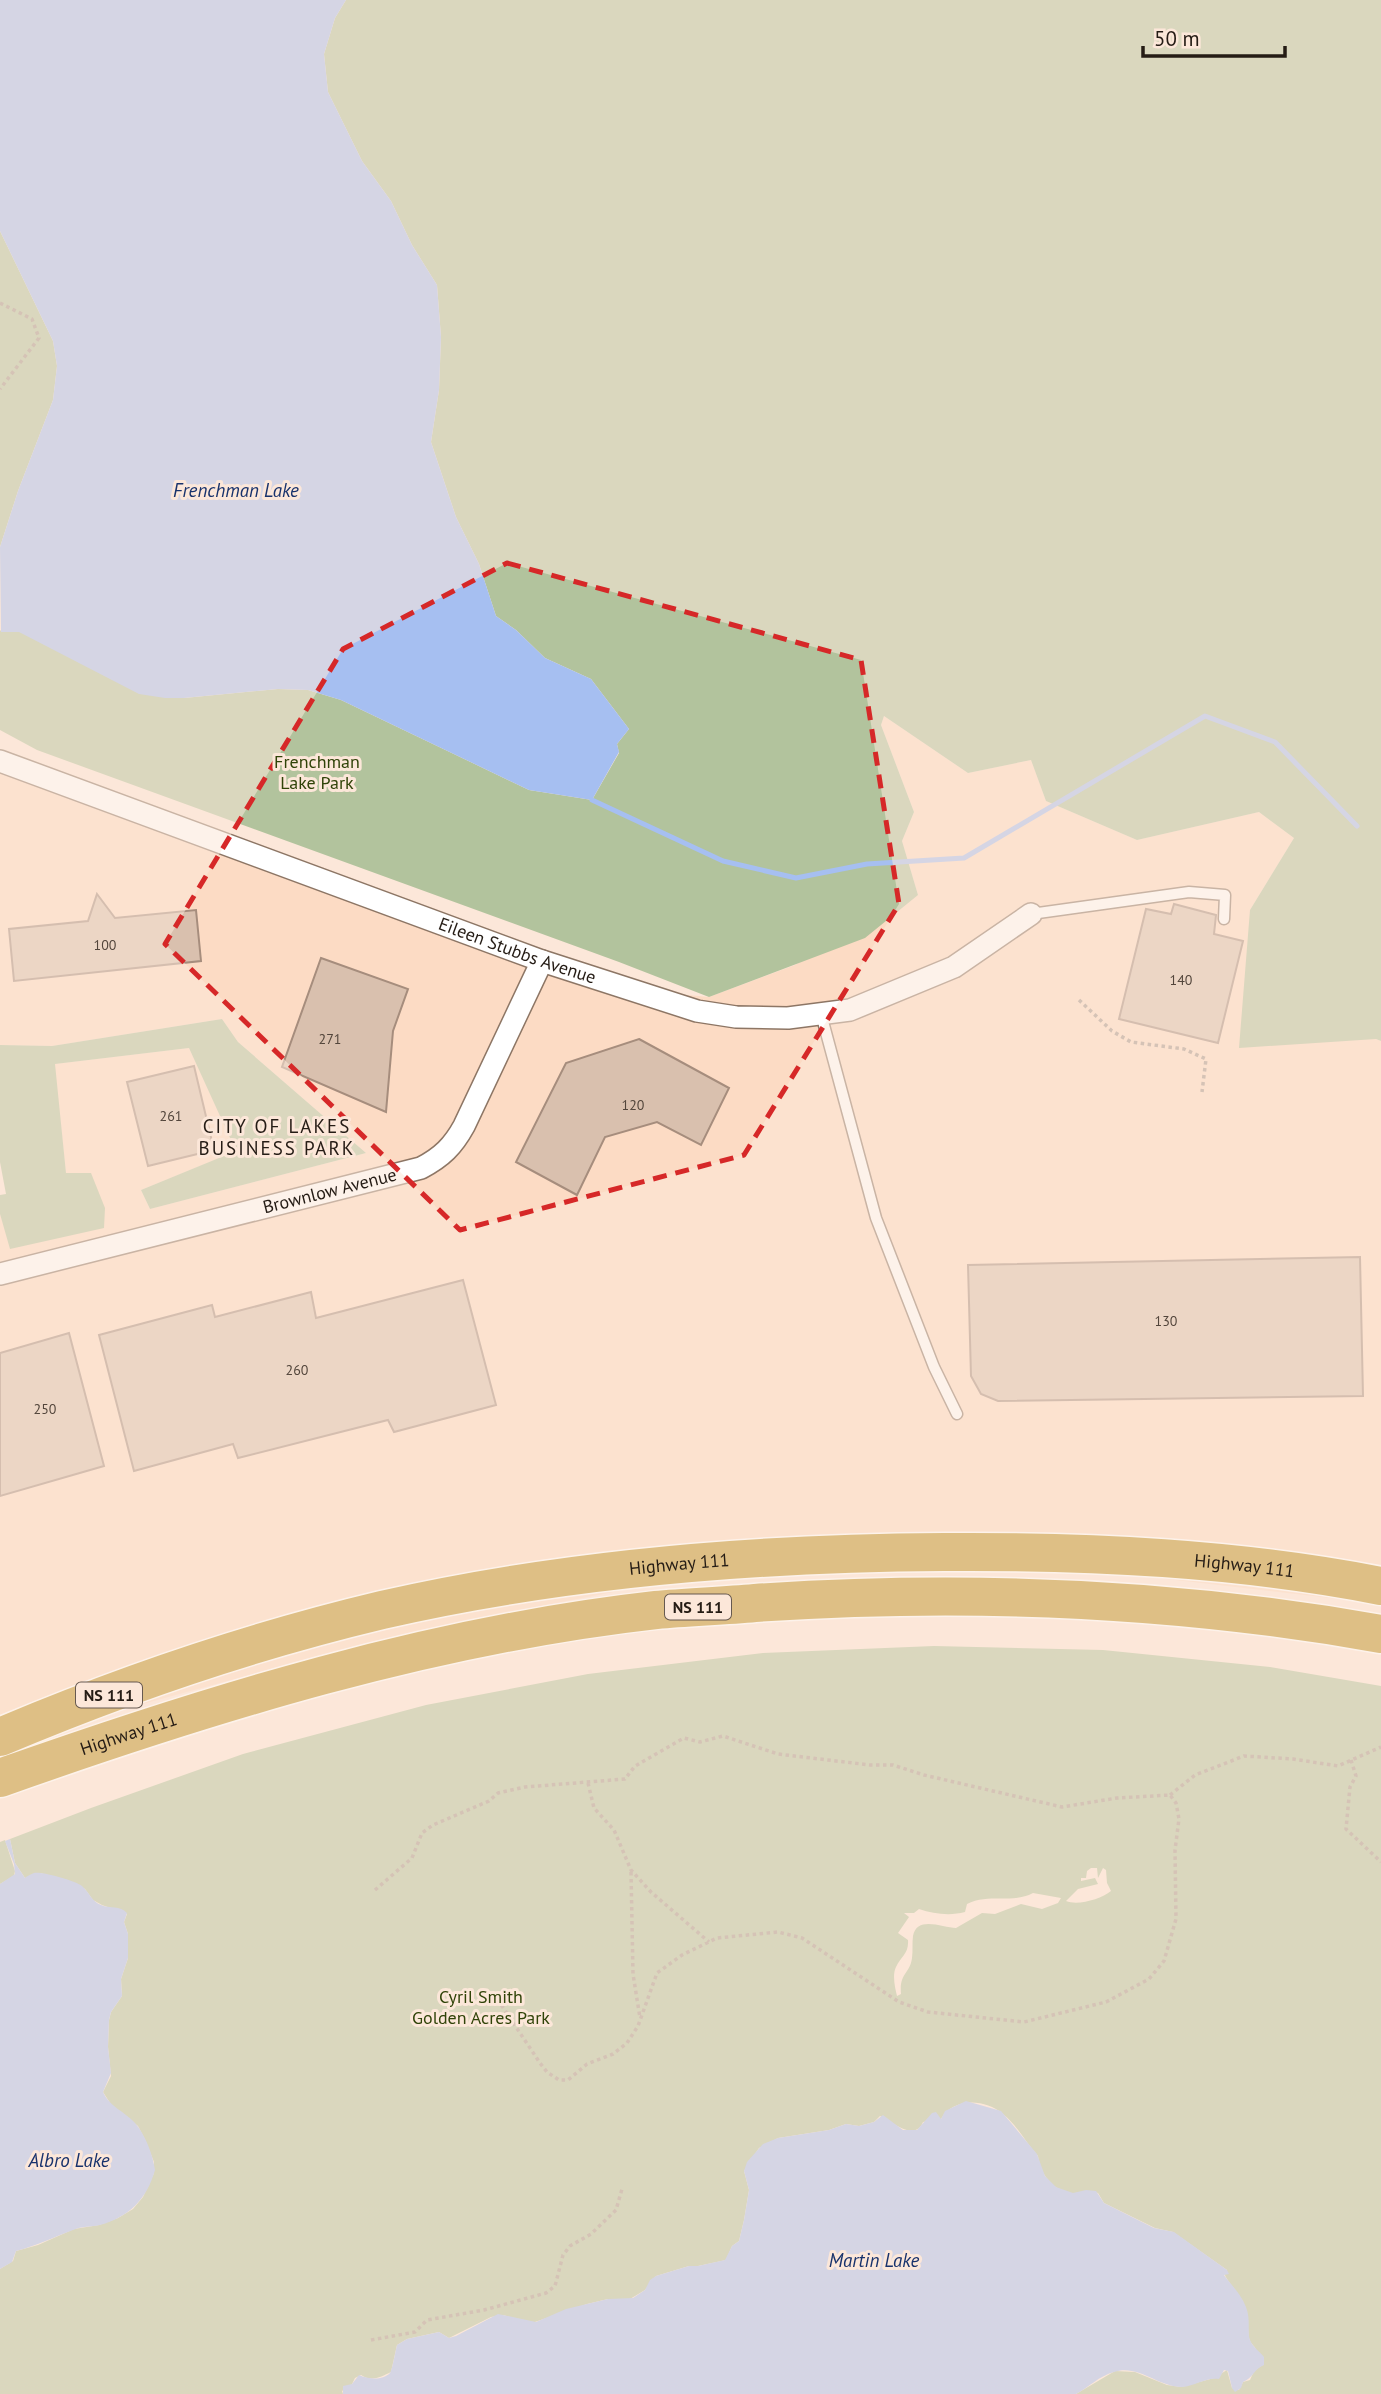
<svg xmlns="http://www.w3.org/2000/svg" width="1381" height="2394" font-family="'PT Sans',sans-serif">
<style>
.built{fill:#fcdbc4}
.green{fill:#b2c39d;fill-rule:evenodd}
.water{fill:#a6bff1}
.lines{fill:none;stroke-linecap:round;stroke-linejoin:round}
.stream{stroke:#a6bff1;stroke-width:5}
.building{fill:#d9c0ae;stroke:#a68d7d;stroke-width:2}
.lane-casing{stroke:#8d7665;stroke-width:13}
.street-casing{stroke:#8d7665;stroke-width:24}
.highway-casing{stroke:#fff;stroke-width:41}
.path{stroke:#a7978c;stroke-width:3.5;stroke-dasharray:3.5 3.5;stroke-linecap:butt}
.lane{stroke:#fff;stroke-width:10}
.street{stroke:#fff;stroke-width:21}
.highway{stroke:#ba8f20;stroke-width:38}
.marked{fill:none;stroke:#d62828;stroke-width:5;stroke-dasharray:14 9;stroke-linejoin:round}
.labels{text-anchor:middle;stroke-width:6;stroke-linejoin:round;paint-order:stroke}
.number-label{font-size:14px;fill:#52453b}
.shield{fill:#fce7d9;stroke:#665950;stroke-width:2}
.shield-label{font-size:16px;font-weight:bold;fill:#251c15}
.park-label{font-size:18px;fill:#304308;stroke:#fce7d9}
.street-label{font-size:18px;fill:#251c15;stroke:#fce7d9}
.water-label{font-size:19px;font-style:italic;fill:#18326c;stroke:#fce7d9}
.neighbourhood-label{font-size:19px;letter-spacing:2px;fill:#251c15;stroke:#fce7d9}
</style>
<rect width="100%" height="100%" fill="#fce7d9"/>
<path class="built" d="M884,716L968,773L1031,760L1046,801L1137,840L1259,812L1294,838L1250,910L1376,1039L1381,1041V1604L1107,1572L759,1564L546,1605L356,1646L21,1737L0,1745V1214L11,1249L66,1173L54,1064L189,1048L237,1151L141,1190L150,1209L366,1153L238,1042L222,1019L52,1046L0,1045V770L602,987L709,997L795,965L918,895L902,841L914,812L881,725Z"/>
<path class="green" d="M346,0H1381V1041L1376,1039L1239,1048L1250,910L1294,838L1259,812L1137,840L1046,801L1031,760L968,773L884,716L881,725L914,812L902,841L918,895L865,938L709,997L619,962L37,750L0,730V630L2,632L19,631L184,698L278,689L308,690L341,700L529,790L592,800L619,753L617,744L629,729L591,679L545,658L516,630L496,616L479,564L456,517L431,442L439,390L441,337L437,285L412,245L391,201L362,161L328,92L324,54L335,18Z
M0,231L53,341L57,366L53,400L18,491L0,547Z
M222,1019L238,1042L366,1153L150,1209L141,1190L236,1151L189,1048L55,1064L66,1173H91L105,1208L104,1228L10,1249L0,1214V1195L6,1194L0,1162V1045L52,1046Z
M934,1646L1103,1650L1270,1667L1381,1686V2394H1076L1115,2371L1135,2372L1167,2385L1181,2387L1214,2378L1227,2370L1232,2388L1239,2390L1243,2382L1250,2380L1254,2371L1261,2366C1260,2361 1259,2355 1256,2350C1255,2346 1251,2344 1250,2341C1247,2334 1249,2317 1245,2307C1241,2294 1228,2284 1224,2273L1227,2270L1173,2232L1155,2228L1104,2203L1098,2193C1082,2189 1081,2195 1070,2193C1052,2190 1040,2173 1038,2156C1026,2143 1017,2125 1003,2114C984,2098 953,2098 941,2119L923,2122C915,2142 892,2122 880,2116L874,2122L859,2126L846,2124L829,2130L778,2138L759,2148L744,2171L749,2190L744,2220L739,2241L732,2246L726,2260L698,2266H689L656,2276L645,2290L630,2299H608L587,2304L532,2323L503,2315L491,2317L449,2338L439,2332L407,2339L397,2345L391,2372C381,2377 371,2382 361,2375L355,2378L352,2384L342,2391L343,2394H0V2269L13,2261L16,2251L38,2245L74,2229L99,2225L118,2218L133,2209L143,2197L154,2173V2162L146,2142L138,2126L112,2106L103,2092L111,2076L108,2047L109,2020L111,2012L122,1996L121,1979L128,1958V1934L124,1922L127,1914L102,1905L93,1900L85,1889L67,1880L40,1873L25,1878L15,1863L10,1839L91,1808L243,1754L426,1705L588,1674L763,1653ZM1091,1868H1097L1098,1878L1103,1868L1106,1870L1107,1883L1111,1891C1101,1899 1078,1906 1066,1901L1078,1889L1098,1884L1095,1878L1081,1881V1878H1086L1087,1871ZM1033,1893L1061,1898L1058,1903L1042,1909L1021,1904L995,1914L982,1913L956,1928C943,1928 917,1915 913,1936C912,1943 913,1951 912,1958C910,1974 899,1973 901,1994L897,1996C895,1988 892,1975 896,1967C901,1956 909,1954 908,1940L898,1933L909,1917L904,1913H914L919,1909C934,1914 950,1916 965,1912L967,1904C988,1893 1013,1904 1033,1893Z
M5,1840L15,1871L14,1876L0,1884V1842Z"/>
<path class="water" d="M0,0H346L335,18L324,54L328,92L362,161L391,201L412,245L437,285L441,337L439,390L431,442L456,517L479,564L496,616L516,630L545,658L591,679L629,729L617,744L619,752L592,800L529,790L341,700L308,690L278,689L184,698H165L139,694L19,632H1L0,547L18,491L53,400L57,366L53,341L0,231Z
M10,1839L15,1863L25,1878C27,1876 31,1874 34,1873C42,1871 76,1881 82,1886C89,1892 92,1902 101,1905C110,1909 120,1905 127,1913L124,1922L128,1934V1958L121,1979L122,1996L111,2012L109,2020L108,2047L111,2073L103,2092C110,2107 124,2111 135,2123C145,2134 153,2155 155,2170C147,2199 129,2217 100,2225C91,2227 82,2226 73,2230C54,2237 36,2246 16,2251L12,2262L0,2269V1884L15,1874L14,1864L5,1841Z
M966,2101L1001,2111L1037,2154L1045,2176L1056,2187L1073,2193L1086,2190L1096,2191L1104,2203L1154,2228L1174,2232L1227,2270L1229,2274L1224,2275C1232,2286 1241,2294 1246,2307C1251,2320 1247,2332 1250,2340C1252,2346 1260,2352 1264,2357V2365C1254,2369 1253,2378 1243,2382L1241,2388L1235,2392L1232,2388L1228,2371L1224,2370L1219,2379C1205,2377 1196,2386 1182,2387C1158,2387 1138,2364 1114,2372C1099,2376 1089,2387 1076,2394H343V2386L352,2384L359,2375C368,2379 382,2381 390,2373C392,2371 396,2349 397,2345L407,2339L439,2332L449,2338L456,2336L498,2314L536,2322L566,2309L608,2299L633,2298L645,2290L650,2280L656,2276L689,2266H698L725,2260L732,2246L739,2241L744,2220L749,2190L744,2171L747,2162L763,2144L778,2138L829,2130L846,2124L859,2126L874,2122L883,2115L903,2130H917L932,2113L936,2112L941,2119L945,2111Z"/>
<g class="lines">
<path class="stream" d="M592,800L723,861L796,878L867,864L964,858L1205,716L1275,742L1357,826"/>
</g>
<path class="building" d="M97,894L115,918L196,910L201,961L14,981L9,929L88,921Z
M1174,904L1216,915L1214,934L1243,941L1218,1043L1119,1019L1146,909L1171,914Z
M321,958L408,989L393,1031L386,1112L282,1067Z
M639,1039L729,1088L701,1145L657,1122L605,1137L577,1195L516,1162L566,1063Z
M194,1066L214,1150L148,1166L127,1082Z
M1360,1257L1363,1396L998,1401L981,1394L971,1376L968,1265Z
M463,1280L496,1405L394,1432L388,1420L238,1458L233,1444L134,1471L99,1335L212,1305L215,1317L311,1292L316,1318Z
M69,1333L104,1466L0,1496V1353Z"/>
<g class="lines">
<g class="lane-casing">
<path id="lane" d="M1031,914L1189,892L1225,895L1224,919
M821,1014L876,1218L934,1367L957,1414"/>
</g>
<g class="street-casing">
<g id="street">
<path id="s1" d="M0,761L542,961L697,1011L736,1017L788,1018L850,1010L954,967L1031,914"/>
<path id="s2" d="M0,1274L421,1168C442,1157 453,1146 464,1126L542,961"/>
</g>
</g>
<g class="highway-casing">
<g id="highway">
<path id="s3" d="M0,1737C123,1685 252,1641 382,1610C566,1568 757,1553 944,1552C1090,1551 1238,1558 1381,1586"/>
<path id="s4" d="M0,1778C212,1703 432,1635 656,1610C689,1607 722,1606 755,1603C964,1589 1174,1597 1381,1634"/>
</g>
</g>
<path class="path" d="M0,303L32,319L39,338L0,389
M1079,1000L1112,1031L1131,1042L1184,1049L1206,1059L1202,1092
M1351,1760L1356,1776L1350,1787L1346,1829L1381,1862
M588,1783L594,1808L614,1830L631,1870L651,1892L709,1942
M1170,1795L1195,1775L1244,1756L1293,1759L1338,1766L1381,1747
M631,1872L633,1974L640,2018
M375,1890L412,1858L422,1833L433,1825L489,1801L498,1793L525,1787L625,1779L635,1766L684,1738L700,1742L723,1736L778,1754L870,1765H893L924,1775L1062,1807L1117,1798L1170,1795L1176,1803L1179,1819L1175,1850L1176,1919L1164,1961L1149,1979L1106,2002L1024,2022L928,2012L899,2002L802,1938L778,1932L717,1938L682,1955L657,1973L638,2026L627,2043L613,2054L587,2064L568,2080H559L547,2072L540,2063L498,2000
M371,2340L415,2332L427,2320L484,2310L546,2293L555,2286L563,2255L570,2246L591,2234L616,2210L622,2189"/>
<use href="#lane" class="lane"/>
<use href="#street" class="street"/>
<use href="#highway" class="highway"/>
</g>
<path d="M0 0H1381V2394H0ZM507,563L861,660L899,904L744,1155L460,1230L165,944L343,649Z" fill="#fce7d9" fill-opacity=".55" fill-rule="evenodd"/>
<path class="marked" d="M507,563L861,660L899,904L744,1155L460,1230L165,944L343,649Z"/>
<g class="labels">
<g class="number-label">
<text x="105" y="950">100</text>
<text x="1181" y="985">140</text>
<text x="330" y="1044">271</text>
<text x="633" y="1110">120</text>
<text x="171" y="1121">261</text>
<text x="1166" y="1326">130</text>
<text x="297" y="1375">260</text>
<text x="45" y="1414">250</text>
</g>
<g class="shield">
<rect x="665" y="1594.5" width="66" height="25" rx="5"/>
<rect x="76" y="1682.5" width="66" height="25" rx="5"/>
</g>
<g class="shield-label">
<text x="698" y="1613">NS 111</text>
<text x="109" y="1701">NS 111</text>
</g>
<g class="park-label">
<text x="317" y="768">Frenchman<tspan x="317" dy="21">Lake Park</tspan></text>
<text x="481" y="2003">Cyril Smith<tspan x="481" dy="21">Golden Acres Park</tspan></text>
</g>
<g class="street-label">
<text dy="6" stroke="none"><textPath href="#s1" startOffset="551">Eileen Stubbs Avenue</textPath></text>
<text dy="6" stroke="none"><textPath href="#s2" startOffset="340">Brownlow Avenue</textPath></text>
<text dy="6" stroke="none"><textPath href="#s3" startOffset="704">Highway 111</textPath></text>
<text dy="6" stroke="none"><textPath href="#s3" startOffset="1270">Highway 111</textPath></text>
<text dy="6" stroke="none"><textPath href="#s4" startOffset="136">Highway 111</textPath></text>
</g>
<g class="water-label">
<text x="236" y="497">Frenchman Lake</text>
<text x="69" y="2167">Albro Lake</text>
<text x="874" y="2267">Martin Lake</text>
</g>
<g class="neighbourhood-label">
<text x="277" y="1133">CITY OF LAKES<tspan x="277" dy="22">BUSINESS PARK</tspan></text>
</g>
</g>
<path d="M1143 46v10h142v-10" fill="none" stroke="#251c15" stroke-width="3.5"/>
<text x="1154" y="46" font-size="21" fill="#251c15" stroke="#fce7d9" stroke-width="5" paint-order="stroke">50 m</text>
</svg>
